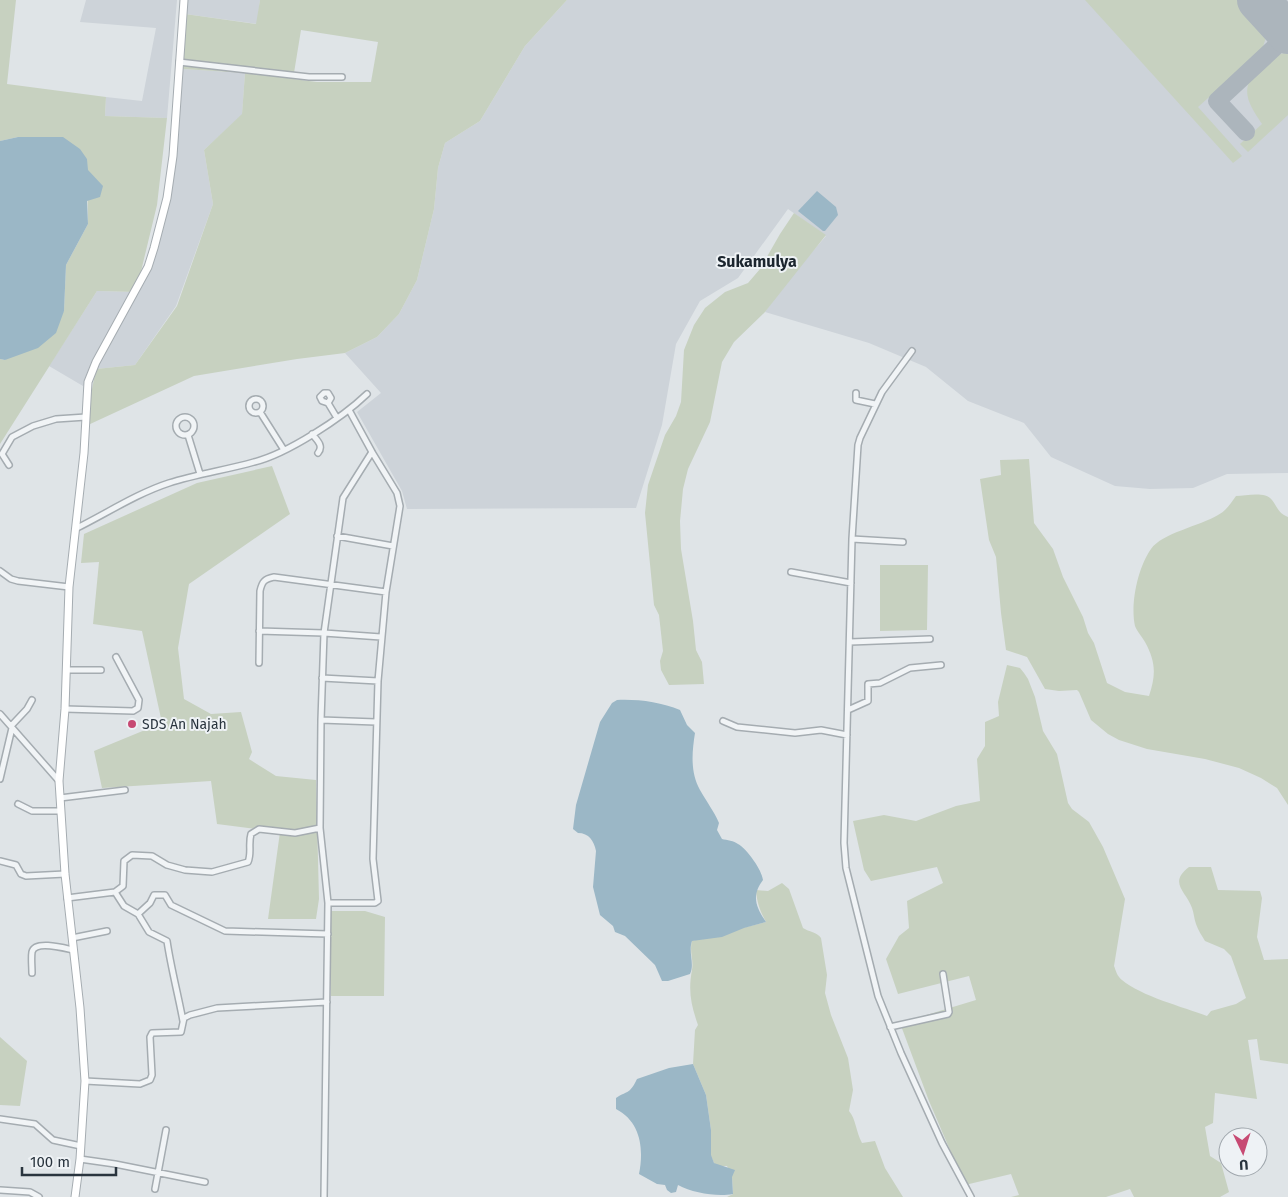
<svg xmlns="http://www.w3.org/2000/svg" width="1288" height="1197" font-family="'Fira Sans',sans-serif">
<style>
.built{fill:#cdd3d9}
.green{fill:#c7d1c0;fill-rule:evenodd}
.water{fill:#9bb7c6}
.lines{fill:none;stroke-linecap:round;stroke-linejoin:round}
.taxiway{stroke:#acb5bc;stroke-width:18}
.runway{stroke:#acb5bc;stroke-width:42}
.street-casing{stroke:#a5acb1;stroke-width:8}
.secondary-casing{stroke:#a5acb1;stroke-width:9}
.street{stroke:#f1f4f6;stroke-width:5}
.secondary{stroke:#fff;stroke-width:7}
.poi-dot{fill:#c74a73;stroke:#eef2f5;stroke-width:2}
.labels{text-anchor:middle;stroke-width:4;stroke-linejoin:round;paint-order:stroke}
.poi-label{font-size:14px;fill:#29343e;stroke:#eef2f5;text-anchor:start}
.quarter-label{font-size:16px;font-weight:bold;fill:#1b252e;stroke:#eef2f5}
</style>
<rect width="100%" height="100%" fill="#dfe4e7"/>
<path class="built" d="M86,0H177L167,118L105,116L106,97L142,101L156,28L80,22Z
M187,0H260L257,24L185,14Z
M567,0H1288V473L1227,474L1193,488L1150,489L1115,486L1051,457L1024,423L968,401L926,367L869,343L765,312L786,282L826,236L788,209L738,278L700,301L676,344L662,425L636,508L407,509L402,491L357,412L381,393L345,353L377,337L399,314L417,280L434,209L438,168L445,143L480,121L525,46Z
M183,69L245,73L242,115L204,150L213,204L176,306L135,365L96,369L83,386L49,366L97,291L136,292L168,206L175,158Z"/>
<path class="green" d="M0,0H16L7,84L106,97L105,116L167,118L157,205L136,292L97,291L0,444V359L5,360L64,311L66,265L88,224L87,159L18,137L0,141Z
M260,0H567L525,46L480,121L445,143L438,168L434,209L417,280L399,314L377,337L345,353L297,359L194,376L88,425L90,399L96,369L135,365L177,306L213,204L204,150L242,114L245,73L183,69L185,14L256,24ZM301,30L378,42L371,82H317L293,79Z
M1085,0H1247L1266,21L1268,31L1262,50L1198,107L1242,156L1233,163Z
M1284,53L1288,54V115L1248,152L1240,144L1262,124C1248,103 1238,88 1260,68C1267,61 1275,55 1284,53Z
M794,213L826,235L765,312L734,342L722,362L710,422L688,469L683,489L680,521L681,549L693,621L696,650L702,662L704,684L669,685L661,670L660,661L663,651L659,615L654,605L645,513L648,485L665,435L676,416L681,402L684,350L694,325L705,308L725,292L748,283L760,269L780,234Z
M1029,459L1034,523L1053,549L1063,577L1083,617L1088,633L1094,643L1107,683L1125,692L1149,696C1156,675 1156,662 1145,642C1142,637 1137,631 1135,626C1130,604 1138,567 1151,549C1162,533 1200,526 1218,515C1226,511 1231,503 1236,496C1246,496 1265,491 1272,500C1278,508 1278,513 1288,517V805L1277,788L1261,778L1239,768L1205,759L1147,749L1119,740L1108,734L1091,720L1079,692L1077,690L1059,691L1045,689L1027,657L1006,650L1001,613L996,557L989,540L980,479L1001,475L1000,460Z
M272,466L290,514L189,584L178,648L184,699L211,714L241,712L252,752L249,759L276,776L316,780L319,899L316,919H268L280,832L217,824L211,781L102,788L94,751L162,723L142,631L93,624L99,562L81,563L84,534L197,483Z
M880,565H928L927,630L880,631Z
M1007,665L1020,668L1024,673L1028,679L1035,697L1043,731L1057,754L1068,803L1072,809L1089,822L1103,847L1125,899L1114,966C1116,971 1117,976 1122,980C1141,996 1183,1007 1207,1016L1211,1011L1236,1004L1246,998L1231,956L1224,949L1205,941C1202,936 1198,930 1196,924C1194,919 1194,913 1192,908C1186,891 1168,883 1189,867H1211L1218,890L1260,891L1262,898L1257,937L1264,960L1288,959V1064L1260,1060L1257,1039L1248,1040L1257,1099L1215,1093L1213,1123L1205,1127L1210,1156L1221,1163L1229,1192L1220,1197H1134L1130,1189L1106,1197H1011L1019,1195L1011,1174L965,1185L929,1101L900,1023L976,1000L969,976L898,994L886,959L899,936L909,928L907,901L943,883L937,867L871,881L864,870L853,821L884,815L916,821L956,806L980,801L977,759L985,746V722L999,716L998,702Z
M782,883L789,889L803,928C809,932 817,932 821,938L827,975L825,993L831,1015L848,1058L853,1090L849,1111C856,1119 856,1132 862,1143L875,1141L885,1168L903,1197H727L733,1194L732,1177L727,1166H718L714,1163L711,1156V1130L706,1095L693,1064L695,1030L698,1025C691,1005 688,991 692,970C694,960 689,951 692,941L766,922C760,911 757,903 756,890L768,891Z
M331,911H365L385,917L384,996H331Z
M0,1037L27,1061L20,1106L0,1105Z"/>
<path class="water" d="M18,137H63L80,149L87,159L88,170L103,186L100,197L87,201L88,224L66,265L64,311L56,333L38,348L5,360L0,359V141Z
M817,191L836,207L838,215L825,231H823L798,211Z
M617,700C637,699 661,702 680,710L687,725L695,733C692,752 690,772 700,790C706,801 714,811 719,823L717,830L722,839C727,840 734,841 738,844C747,849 762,870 763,880C751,896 756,907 766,922L744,928L722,937L692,941C688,952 695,964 690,974L668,981H662L655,965L625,936L615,932L613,926L600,915L593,887L596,851C594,841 589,833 578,833L573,829L576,805L600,722L612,703Z
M693,1064L706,1095L711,1130V1155L714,1163L735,1170L732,1177L733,1194C717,1197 693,1193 678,1185L676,1192L671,1193L667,1190L665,1185L657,1184L639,1174C644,1149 641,1122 616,1109V1098C621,1094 627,1093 630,1090C633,1087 635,1083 637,1079L669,1068Z"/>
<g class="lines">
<path class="taxiway" d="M1246,132L1217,101L1288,35"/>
<path class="runway" d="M1258,0L1288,33"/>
<g class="street-casing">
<path id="street" d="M179,62L309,77H342
M912,351L882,392L860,438L858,445L852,539L844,843L846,868L878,996L901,1053L942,1143L971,1197
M324,393H328L331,398L328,403L322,401L320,397Z
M856,393V400L875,404
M249 406a7 7 0 1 1 14 0a7 7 0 1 1-14 0Z
M328,403L337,418
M260,412L284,450
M176 426a9 9 0 1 1 18 0a9 9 0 1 1-18 0Z
M312,434C317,440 324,446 318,453
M188,435L200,474
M9,465L2,454L12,437L33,426L56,419L86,417
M77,528C107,513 138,493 169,483C197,474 226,470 254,462C287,454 342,418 367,394
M337,536L393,546
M852,539L903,542
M0,571L11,579L18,581L69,587
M791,572L851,583
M259,631L324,633L381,637
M850,642L930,639
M259,663L260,591C262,582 264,579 274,577L386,592
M67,670H101
M322,678L378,681
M65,709L133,711L138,708L139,700L116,657
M848,710L868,701V684L880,683L910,668L941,665
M0,714L59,781
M321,720L376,722
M723,721L737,727L795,733L821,730L847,735
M11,726L27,709L32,700
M0,779L12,728
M60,798L125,790
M18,804L32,811H60
M0,861L16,865L21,874L26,876L65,874
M115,892L124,906L138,914L149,932L167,941C171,968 178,994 183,1021
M67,898L115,892L123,886L124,861L132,855L152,856L167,865L185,870L212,872L248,862C252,853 248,844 251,834L259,829L295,833L320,828
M328,903H375L378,901L373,859L378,681L386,592L400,506L397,493L372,452L349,410
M138,914L150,903L154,895H165L171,905L225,931L328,934
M72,938L107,931
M32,973C32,966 31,958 32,952C35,940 64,948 73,950
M890,1027L948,1014L949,1012L943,974
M85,1081L140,1084L150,1080L152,1075L150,1037L152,1033L181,1032L184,1018L190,1015L217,1008L327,1002
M0,1119L35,1124L53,1140L81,1146
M80,1159L115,1164L205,1182
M155,1189L166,1130
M0,1190L30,1192L39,1197
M324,1197L328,903L320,828L321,720L324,633L343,498L372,452"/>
</g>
<g class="secondary-casing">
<path id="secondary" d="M75,1197L80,1159L85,1081L80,1008L65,874L59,781L65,709L69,587L84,453L88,382L96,362L148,267L154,248L167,198L173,156L184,0"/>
</g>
<use href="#street" class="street"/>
<use href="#secondary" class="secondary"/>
</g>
<circle class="poi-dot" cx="132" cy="724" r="5"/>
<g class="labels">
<g class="poi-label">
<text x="142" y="729">SDS An Najah</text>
</g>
<g class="quarter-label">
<text x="757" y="267">Sukamulya</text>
</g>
</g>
<g transform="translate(1243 1152) rotate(176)"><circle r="24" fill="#eef2f5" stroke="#9fa6ac"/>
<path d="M0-4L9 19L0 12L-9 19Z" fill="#c74a73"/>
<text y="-8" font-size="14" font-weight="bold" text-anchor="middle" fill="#29343e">U</text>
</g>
<path d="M22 1167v8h94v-8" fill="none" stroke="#29343e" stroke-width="2.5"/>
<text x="30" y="1167" font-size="15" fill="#29343e" stroke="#eef2f5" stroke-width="4" paint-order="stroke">100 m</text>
</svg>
